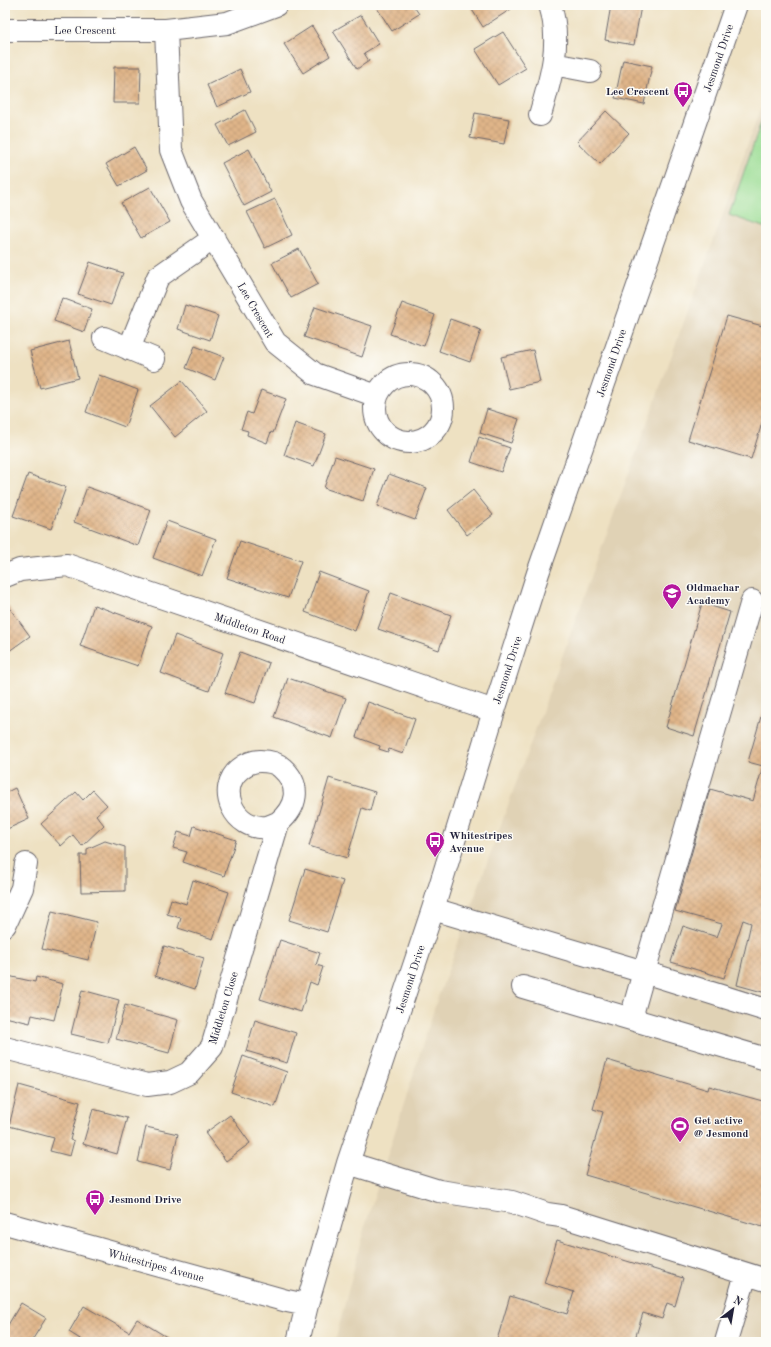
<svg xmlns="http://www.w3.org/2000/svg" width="771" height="1347" font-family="'Old Standard TT',serif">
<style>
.built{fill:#e0d2b5}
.green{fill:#9bdd94;stroke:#5e8068}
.building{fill:url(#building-cross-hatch)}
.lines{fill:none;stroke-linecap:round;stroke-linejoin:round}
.minor-casing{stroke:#69656a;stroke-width:24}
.minor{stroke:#fff;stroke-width:22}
.labels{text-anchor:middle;stroke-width:3;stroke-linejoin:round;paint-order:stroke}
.street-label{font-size:11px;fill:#22223b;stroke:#fdfcf7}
.poi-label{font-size:11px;font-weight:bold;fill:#22223b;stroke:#fdfcf7;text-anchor:start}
</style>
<defs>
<pattern id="building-cross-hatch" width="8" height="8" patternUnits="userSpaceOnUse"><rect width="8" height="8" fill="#e0b589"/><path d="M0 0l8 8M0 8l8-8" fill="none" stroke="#c09b77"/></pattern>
</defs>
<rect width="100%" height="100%" fill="#fdfcf7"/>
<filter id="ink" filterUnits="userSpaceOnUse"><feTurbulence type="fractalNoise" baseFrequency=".025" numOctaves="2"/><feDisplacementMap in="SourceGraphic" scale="8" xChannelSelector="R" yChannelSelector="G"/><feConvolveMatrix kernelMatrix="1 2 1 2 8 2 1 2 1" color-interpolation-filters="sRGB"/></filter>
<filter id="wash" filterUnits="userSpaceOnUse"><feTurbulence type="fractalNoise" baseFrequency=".012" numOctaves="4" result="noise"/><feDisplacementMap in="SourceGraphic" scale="16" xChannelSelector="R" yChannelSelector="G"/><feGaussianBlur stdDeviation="0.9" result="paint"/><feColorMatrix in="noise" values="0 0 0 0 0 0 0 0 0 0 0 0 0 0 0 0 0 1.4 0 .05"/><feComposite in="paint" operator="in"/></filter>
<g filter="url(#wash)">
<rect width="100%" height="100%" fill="#eee1c2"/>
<path class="built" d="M766,92V1342H335L364,1229L436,1003L722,217Z"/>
<path class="green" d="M766,108V228L729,215Z"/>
<g id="blocks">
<path class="building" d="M375,5H413L419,14L392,31Z
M469,5H508L511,9L483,27Z
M611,5L641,6L634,45L605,40Z
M361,15L379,44L364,53L369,61L357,69L333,31Z
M312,26L330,56L303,73L284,44Z
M503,32L526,68L498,85L475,49Z
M623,60L652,66L644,104L615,98Z
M114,67H141L140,103H113Z
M240,69L250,92L217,107L207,85Z
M245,110L256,132L228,146L217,125Z
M606,111L629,133L600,164L577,142Z
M475,113L509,119L504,144L470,138Z
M134,147L147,170L119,186L106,164Z
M249,149L271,192L244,206L222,163Z
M150,187L170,222L141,238L121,203Z
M275,199L292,235L265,248L247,212Z
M299,249L318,284L291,298L272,263Z
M90,262L123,273L111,305L78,294Z
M62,298L92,309L84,332L54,321Z
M402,303L435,315L424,346L390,334Z
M185,305L218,316L210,340L178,329Z
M315,307L372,326L362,357L304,337Z
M727,316L766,327V410L751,459L688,440Z
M450,319L481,330L470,362L439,351Z
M69,341L78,378L40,388L30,351Z
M195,346L224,357L215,380L186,368Z
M533,350L540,382L509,389L501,357Z
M99,375L138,390L125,427L86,412Z
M182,381L207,411L175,437L150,406Z
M261,390L286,399L273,433L271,432L267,443L247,435L248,431L241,429L247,412L252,414Z
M487,409L519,419L511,443L480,433Z
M295,423L326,434L314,466L284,455Z
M479,437L510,448L501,472L471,462Z
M335,456L374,469L363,501L324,488Z
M28,474L66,487L51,529L13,516Z
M389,474L427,488L415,520L377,506Z
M87,487L151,510L138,546L74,522Z
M473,490L493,515L467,535L448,510Z
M167,521L216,539L202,576L153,558Z
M240,541L301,561L288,598L227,578Z
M319,572L369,591L355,631L305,612Z
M391,593L451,615L439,650L378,629Z
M702,603L730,612L694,736L666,727Z
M94,605L152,626L138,666L80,646Z
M8,606L30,636L5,654V608Z
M175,635L223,653L209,691L161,673Z
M240,652L269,663L255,703L225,693Z
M288,678L346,698L332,738L274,717Z
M766,699V993L737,985L751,923L743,920L724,978L671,962L683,926L717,937L722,924L675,911L710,789L753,801L763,766L748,762Z
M368,702L415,719L403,754L389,749L388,752L379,749L380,746L356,737Z
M329,778L375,792L370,811L362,808L347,858L309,846Z
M15,788L29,819L5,830V793Z
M93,790L107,805L96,815L104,825L82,846L73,835L61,846L41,824L76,792L83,800Z
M194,826L236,840L224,876L183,862L187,852L173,848L178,832L191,836Z
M105,841L125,847V891L81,892L80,855H87V849Z
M305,869L343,881L327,932L289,920Z
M193,880L229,892L213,939L178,928L181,918L167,914L171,899L186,904Z
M52,911L97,922L88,960L42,949Z
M280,940L320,953L316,965L323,967L317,985L310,982L301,1012L260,999Z
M164,946L204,958L195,989L155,976Z
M8,976L35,982L36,977L63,984L54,1020L32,1015L30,1023L5,1017V988Z
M82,990L119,1000L108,1043L71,1034Z
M125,1005L178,1020L169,1053L116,1039Z
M255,1020L296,1033L287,1063L246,1051Z
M243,1056L287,1072L275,1107L231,1092Z
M607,1060L708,1090L709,1086L766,1102V1218L763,1227L585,1175L603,1112L593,1109Z
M19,1085L80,1102L70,1140L74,1141L70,1156L50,1151L54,1138L9,1126Z
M93,1109L127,1118L117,1154L83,1144Z
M230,1115L250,1143L226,1161L205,1133Z
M146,1127L178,1134L170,1170L138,1162Z
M557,1240L683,1278L675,1306L667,1303L662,1319L643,1313L634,1342H503L497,1340L510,1296L567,1314L574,1292L544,1283Z
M21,1303L46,1318L31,1342H5V1330Z
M84,1306L129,1332L137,1319L175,1342H85L69,1332Z"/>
</g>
</g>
<g filter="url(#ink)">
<use href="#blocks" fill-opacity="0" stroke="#69656a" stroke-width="1"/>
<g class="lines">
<g class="minor-casing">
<path id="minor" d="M5,30H166L227,23L276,5
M166,30L171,150L191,201L275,342L315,374L377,396
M553,64L590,71
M540,115C551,78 562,43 550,5
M104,338L154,359
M129,349L158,277L214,238
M375 408a34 34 0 1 1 68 0a34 34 0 1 1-68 0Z
M5,576L20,570L67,565L494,711
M433,909L644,972L752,601
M5,925L22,888L26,864
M523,987L766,1059
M631,1018L644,972L766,1010
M5,1048L147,1085L170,1082L189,1073L212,1047L278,823C297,807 302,786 282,768C276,762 268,761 260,761C252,761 246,764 240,769C215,789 235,831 267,827C270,826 275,824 278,823
M348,1163L439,1191L512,1202L547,1214L561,1216L766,1280
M5,1223L287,1301L307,1305
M298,1342L307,1305L348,1163L433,909L494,711L538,573L736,5
M726,1342L746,1274"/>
</g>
<use href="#minor" class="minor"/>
</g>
</g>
<defs>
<g id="bus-pin" transform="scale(1)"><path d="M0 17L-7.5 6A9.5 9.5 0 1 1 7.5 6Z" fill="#b5179e" stroke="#fdfcf7"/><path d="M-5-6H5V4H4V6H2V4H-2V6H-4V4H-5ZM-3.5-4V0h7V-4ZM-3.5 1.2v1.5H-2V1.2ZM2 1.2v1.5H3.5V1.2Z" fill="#fff"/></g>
<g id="school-pin" transform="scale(1)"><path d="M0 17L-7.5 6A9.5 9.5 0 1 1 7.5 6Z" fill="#b5179e" stroke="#fdfcf7"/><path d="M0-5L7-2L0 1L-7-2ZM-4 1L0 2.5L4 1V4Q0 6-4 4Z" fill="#fff"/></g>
<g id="stadium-pin" transform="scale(1)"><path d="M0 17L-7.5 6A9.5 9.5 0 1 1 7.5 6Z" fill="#b5179e" stroke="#fdfcf7"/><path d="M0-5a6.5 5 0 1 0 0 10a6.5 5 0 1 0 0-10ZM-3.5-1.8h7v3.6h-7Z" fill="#fff"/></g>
</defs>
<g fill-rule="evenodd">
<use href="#bus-pin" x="683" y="91"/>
<use href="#school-pin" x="672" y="593"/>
<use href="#bus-pin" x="435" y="841"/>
<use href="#stadium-pin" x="680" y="1126"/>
<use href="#bus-pin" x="95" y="1199"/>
</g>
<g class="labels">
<g class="street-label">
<text x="85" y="34">Lee Crescent</text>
<text transform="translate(718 58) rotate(-71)" y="4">Jesmond Drive</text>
<text transform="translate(256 310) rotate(60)" y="4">Lee Crescent</text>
<text transform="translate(611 363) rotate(-71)" y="4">Jesmond Drive</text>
<text transform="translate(250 628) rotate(19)" y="4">Middleton Road</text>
<text transform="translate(507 670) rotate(-72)" y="4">Jesmond Drive</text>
<text transform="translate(410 979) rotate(-72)" y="4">Jesmond Drive</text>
<text transform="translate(223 1008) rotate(-73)" y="4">Middleton Close</text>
<text transform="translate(156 1265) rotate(15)" y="4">Whitestripes Avenue</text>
</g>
<g class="poi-label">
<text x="669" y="95" text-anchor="end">Lee Crescent</text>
<text x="686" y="591">Oldmachar<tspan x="686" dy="13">Academy</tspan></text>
<text x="449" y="839">Whitestripes<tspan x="449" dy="13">Avenue</tspan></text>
<text x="694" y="1124">Get active<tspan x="694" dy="13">@ Jesmond</tspan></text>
<text x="109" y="1203">Jesmond Drive</text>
</g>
</g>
<rect width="771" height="1347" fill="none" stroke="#fdfcf7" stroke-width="20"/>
<g transform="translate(733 1309) rotate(31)" stroke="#fdfcf7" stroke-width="3" paint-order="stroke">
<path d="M0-3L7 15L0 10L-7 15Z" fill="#22223b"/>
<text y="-6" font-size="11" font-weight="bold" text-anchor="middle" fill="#22223b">N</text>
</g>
</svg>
